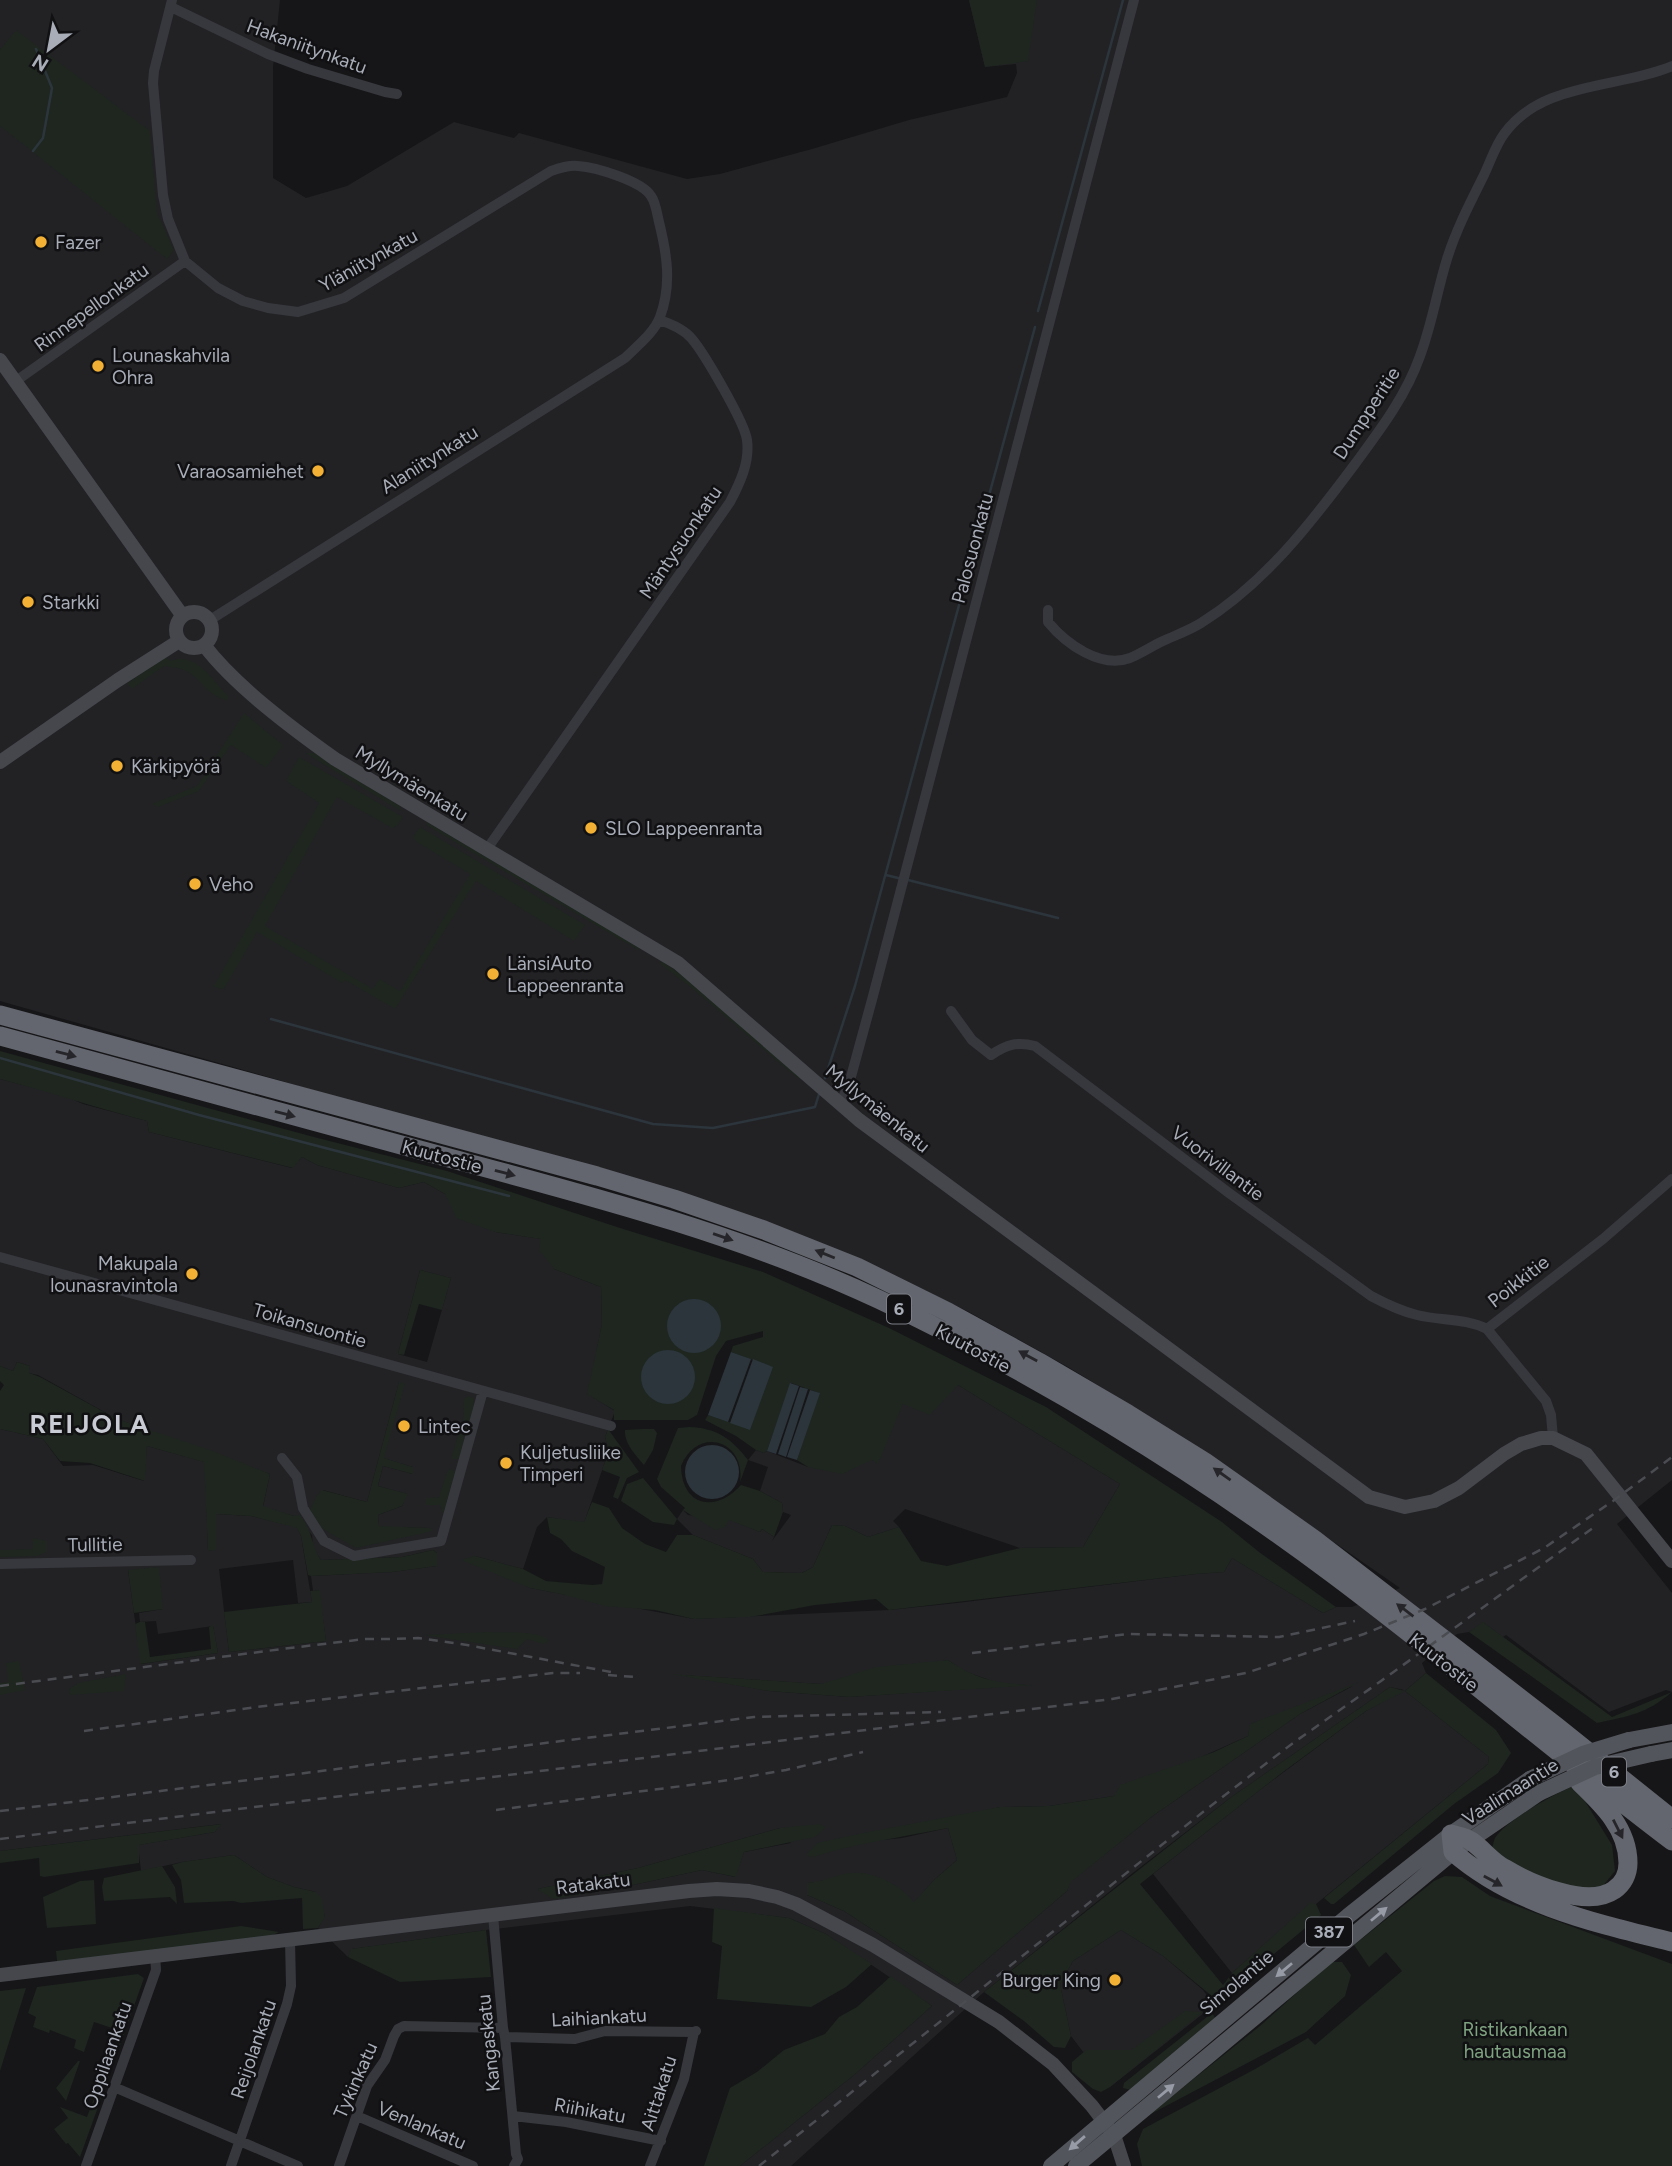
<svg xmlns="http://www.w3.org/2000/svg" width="1672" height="2166" font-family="Figtree,sans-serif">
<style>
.built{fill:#222225;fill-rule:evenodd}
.green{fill:#1e261f}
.water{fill:#2c353c}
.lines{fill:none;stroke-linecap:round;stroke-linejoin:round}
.stream{stroke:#2c353c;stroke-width:2.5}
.street{stroke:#37383d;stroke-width:10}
.secondary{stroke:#45474d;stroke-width:14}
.primary{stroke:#53555c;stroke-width:16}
.highway{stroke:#63666e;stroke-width:19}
.rail{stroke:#4a4c52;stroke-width:2.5;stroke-dasharray:9 7;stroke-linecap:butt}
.primary-bridge{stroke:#53555c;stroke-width:16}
.oneway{fill:#26262a}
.oneway2{fill:#979ba6}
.poi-dot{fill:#f2b134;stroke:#111113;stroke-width:2.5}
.labels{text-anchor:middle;stroke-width:5;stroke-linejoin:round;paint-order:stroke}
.shield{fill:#111113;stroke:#7b7e86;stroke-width:2}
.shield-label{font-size:18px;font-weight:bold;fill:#a8adb8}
.street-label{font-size:19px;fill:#a8adb8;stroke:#111113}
.poi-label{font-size:19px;fill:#a8adb8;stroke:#111113;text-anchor:start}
.park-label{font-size:19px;fill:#7fa381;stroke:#111113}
.district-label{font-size:26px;font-weight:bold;letter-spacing:2px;fill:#c9ccd4;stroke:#111113}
</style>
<rect width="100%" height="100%" fill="#161618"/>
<path class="built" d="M0,0H280L273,67V178L306,198L347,186L454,122L514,138L519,133L687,179L720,174L812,149L909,120L1007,97L1017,73L1016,64L985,67L969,0H1672V1480L1617,1524L1672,1593V1692L1666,1690L1609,1712L1506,1635L1503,1637L1484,1623L1469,1632L1457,1634L1422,1663L1426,1673L1405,1691L1489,1757L1488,1764L1316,1904H1310L1232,1973L1153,1874L1261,1789L1366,1711L1404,1690L1390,1687L1230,1798L1134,1872L984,1992L791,2166H740L854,2075L932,2006L826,1934L789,1918L690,1906L486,1930L352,1949L348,1957L318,1928L325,1916L316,1892L294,1887L267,1877L234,1855L182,1862L141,1871L138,1845L215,1832L221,1824L0,1851V1429L43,1439L63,1466L93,1465L144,1481L147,1446L205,1462L208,1551L216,1549L215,1514L251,1516L297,1527L301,1536L312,1602L298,1603L293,1560L219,1569L229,1652L326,1641L319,1590L313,1591L311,1576L392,1572L436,1566L437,1553L433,1550L402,1557L321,1560L313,1548L312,1535L294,1516L263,1507L270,1474L117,1419L38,1375L28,1373L30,1366L17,1362L13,1371L0,1366V1079L65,1096L83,1104L147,1121L149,1132L292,1168L302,1157L317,1165L399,1188L424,1182L445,1194L495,1232L542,1239L554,1269L601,1287L602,1324L588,1394L615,1411L605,1437L609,1450L584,1523L547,1517L537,1527L523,1569L475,1556L530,1588L694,1619L889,1610L957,1603L1196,1574L1224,1572L1232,1558L1323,1613L1336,1607H1352L1400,1588L1181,1436L1068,1367L969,1312L866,1262L282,1081L0,1001ZM420,1270L451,1278L427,1362L398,1354ZM399,1382L383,1458L413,1467V1474L383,1466L378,1486L407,1494L402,1506L378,1515L379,1527L430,1528H321L323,1490L367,1502ZM128,1570L163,1609L139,1613L140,1622L156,1621L158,1634L213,1626L218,1653L141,1664ZM948,1660L964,1671L1001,1684L1027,1685L849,1697L769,1691L680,1675L821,1684ZM1353,1686L1300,1714L1154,1815L1070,1882L1067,1891L957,1985L844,1911L807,1895L808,1883L821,1882L914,1903L933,1881L957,1860L948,1828L902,1838L871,1841L845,1847L1000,1807L1049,1806L1114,1796L1248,1736L1251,1724ZM780,1828L791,1843L744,1852L735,1877L702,1870L619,1888L538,1889L638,1868Z
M958,1385L1120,1484L1083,1547L1020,1548L905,1509L893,1521L899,1527L868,1537L845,1526L832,1525L813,1567L802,1573L763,1572L753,1559L693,1535L677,1519L683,1510L688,1515L728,1519L760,1532L762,1529L774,1537L772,1541L791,1515L783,1512L782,1503L760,1491L768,1467L748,1460L756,1450L764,1453L767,1451L808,1467L903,1404Z
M1121,1930L1163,1956L1203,1990L1214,2005L1110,2087L1071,2036L1060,1984L1073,1961Z"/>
<path class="green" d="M969,0H1037L1028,61L985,67Z
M16,30L150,131L157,213L174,250L167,259L0,126V50Z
M166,657L170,661C196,651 212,679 228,696V700C211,699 201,680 187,671C180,668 172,667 164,666L132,689L127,683Z
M244,713L283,745L266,768L231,745L199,791L158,807L152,804L197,786Z
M305,753H315L400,806L401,811Z
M299,757L403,817L397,826L392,828L337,797L265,926L373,989L379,979L400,991L470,874L415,841L413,837L420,827L585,925L574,941L476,881L395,1009L345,980L342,983L257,932L224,989L213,987L319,803L286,781Z
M427,822L641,947L638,950L426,825Z
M662,961L702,990L803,1079H799L790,1072L693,989L660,964Z
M0,1051L310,1136L447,1171L620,1228L763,1272L889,1328L1046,1407L1222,1522L1259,1552L1336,1607L1323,1613L1232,1558L1224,1572L1196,1574L889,1610L876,1599L815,1605L750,1617L694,1619L655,1610L605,1606L561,1594L530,1588L461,1560L475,1556L523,1569L546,1581L592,1585L602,1584L605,1567L572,1551L561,1539L550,1533L547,1517L584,1522L592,1502L609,1508L622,1528L645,1544L666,1552L677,1535H693L753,1559L763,1572L802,1573L813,1567L832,1525L845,1526L868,1537L899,1527L921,1561L947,1566L1020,1548L1083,1547L1120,1484L958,1385L930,1415L903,1404L878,1464L872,1460L842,1474L808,1467L797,1460L819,1393L791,1383L767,1451L764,1453L756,1450L736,1436L705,1420L708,1415L750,1429L772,1367L731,1352L733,1346L763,1337V1331L726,1341L716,1356L697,1415L688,1420H614V1410L587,1394L602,1324L601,1287L554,1269L539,1250L541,1239L495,1232L456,1218L445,1194L424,1182L399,1188L317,1165L302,1157L293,1168L149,1132L147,1121C97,1108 49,1092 0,1079Z
M420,1270L451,1278L442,1310L419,1304L404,1355L398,1354Z
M17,1362L30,1366L29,1373L40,1377L117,1419L210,1450L270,1474L263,1506L294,1516L300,1515C313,1531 310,1543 321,1560L402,1557L433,1550L437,1553V1566L392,1572L311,1576L308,1575L301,1536L297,1528L251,1516L216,1514V1550L208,1551L204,1462L147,1446L145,1481L90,1463L60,1461L43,1439L0,1429V1391L4,1385L0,1381V1366L13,1371Z
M399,1382L405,1384L384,1458L413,1467V1474L383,1466L378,1486L408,1494L402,1506L378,1515L379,1526L430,1528L433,1531L356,1548L321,1528L310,1510L316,1497L322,1490L367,1502Z
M468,1396L474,1398L473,1410L459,1459H451L464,1415L463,1405L465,1398Z
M689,1427C717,1428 732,1439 748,1460L740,1482C746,1441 698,1425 681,1466C682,1507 716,1513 741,1485L760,1491L782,1503L783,1512L774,1537L762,1529L760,1532L729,1520L725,1527L715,1530L683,1510L685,1508L661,1487L657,1479L678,1428Z
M608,1429L639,1472L627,1478L618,1499L613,1497L620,1477L602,1470L609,1451L605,1437Z
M643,1429H654L657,1433L653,1450L644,1465C636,1455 624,1444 625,1430Z
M448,1469L456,1471L443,1515L440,1505H426V1498L439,1497Z
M643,1478L677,1519L674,1525L653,1522L621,1501L627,1484Z
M33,1538L47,1541V1552L37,1556L0,1557V1550L33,1549Z
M159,1567L163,1609L134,1613L128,1570Z
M320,1590L326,1641L229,1652L224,1612L312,1602L310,1591Z
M140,1622H145L150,1657L211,1649L209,1627L213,1625L218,1653L140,1664L135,1624Z
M1483,1622L1612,1717L1672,1692C1646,1714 1629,1716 1597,1723L1469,1632Z
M487,1632C503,1633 538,1630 549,1640L544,1644L527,1639L517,1649L423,1635Z
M948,1660C978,1681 1002,1684 1037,1685L849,1697L769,1691L670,1674L821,1684L876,1667Z
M19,1661L25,1690L0,1695V1683L8,1682L6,1663Z
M1426,1673L1496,1730L1511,1753L1498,1773L1454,1804L1334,1904H1331L1324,1898L1488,1764L1489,1757L1405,1691L1366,1711L1283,1772L1140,1884L1223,1985L1232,1973L1310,1903L1316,1904L1321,1915L1233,1988L1219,1998L1213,1997L1163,1956L1121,1930L1073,1961L1060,1984L1071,2036L1065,2048L1054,2047L1024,2021L984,1992L1230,1798L1390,1687L1405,1691Z
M126,1674L124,1691L70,1695L69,1689L78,1683Z
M1359,1682L1300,1714L1154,1815L1071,1882L1067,1891L957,1985L844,1911L807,1895V1883C820,1882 828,1878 840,1875C867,1867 897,1882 914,1902L933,1881L957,1860L948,1828C903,1837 857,1843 813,1857L806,1855L817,1843L863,1833L1000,1807L1049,1806L1114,1796L1120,1785L1214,1752L1248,1736L1250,1724Z
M1575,1785L1612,1845L1615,1871L1597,1893L1561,1887L1509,1866L1492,1848C1493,1846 1494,1839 1495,1838C1506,1820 1555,1794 1575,1785Z
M222,1824L215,1832L139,1845V1863L44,1877L40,1876L39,1858L0,1863V1851Z
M819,1824L826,1827L815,1837L744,1852L736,1877L702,1870L619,1888L553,1899L537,1889L638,1868L780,1828Z
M234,1855L267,1877L294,1887L316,1892L322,1898L325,1917L318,1928L303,1929L302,1898L241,1903L233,1901L184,1903L181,1880L172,1865L182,1862Z
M162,1866L175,1887L177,1904L170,1897L104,1901L102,1887L104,1878Z
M1445,1876L1462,1877L1490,1896L1672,1964V2166H1142L1137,2144L1143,2129L1257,2068L1308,2038L1315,2045L1402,1971L1386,1952L1369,1967L1354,1945L1434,1881Z
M94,1880L96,1924L47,1928L43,1897L80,1881Z
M714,1908L789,1918L826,1934L872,1964L846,1987L811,2007L717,1999L722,1946L712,1942Z
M241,1926L279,1932L269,1937L73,1961H57L56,1951Z
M486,1930L491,1977L400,1982L348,1957L351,1949Z
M1331,1962H1342L1351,1975L1345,1996L1306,2032L1147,2116L1260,2026Z
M138,1974L144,1978L114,2062L108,2061L118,2030L94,2022L84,2052L74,2048L76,2040L50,2030L49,2033L33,2027L36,2017L28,2013L37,1987Z
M891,1976L932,2006L854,2075L740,2166H704L730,2088L757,2072L784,2050L825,2034L839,2017L857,2007Z
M26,1988L0,2071V1991Z
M1185,2011L1203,2012L1110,2087L1101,2092L1093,2089L1072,2072V2062L1086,2050H1131Z
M1212,2013L1216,2019L1131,2090L1123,2088L1124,2083Z
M78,2061H80L66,2101L56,2088Z
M105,2069L111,2071L80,2157L68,2143L66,2144L54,2129L68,2118L60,2107L87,2117Z"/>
<path class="water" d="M667 1326a27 27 0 1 1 54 0a27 27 0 1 1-54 0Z
M641 1377a27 27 0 1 1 54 0a27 27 0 1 1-54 0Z
M731,1352L751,1359L728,1422L708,1415Z
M753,1359L773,1367L750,1430L730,1423Z
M790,1383L799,1386L776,1454L767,1451Z
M800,1387L808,1389L786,1457L778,1454Z
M810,1390L820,1393L797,1460L787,1457Z
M685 1472a27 27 0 1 1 54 0a27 27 0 1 1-54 0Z"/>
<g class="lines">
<path class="stream" d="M33,151L43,138L52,88L36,49
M1038,311L1123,0
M886,875L902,879
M908,880L1058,918
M271,1019L653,1124L713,1128L815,1107L819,1094
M0,1058L199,1115L509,1196
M825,1078L855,986L1035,327"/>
<path class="street" d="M172,0L154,71L153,83L163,195L168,219L185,261L218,288L243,301L268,308L298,312L344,298L551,171C560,168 569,165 578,166C595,167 642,181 651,196C656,203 657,214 659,222C667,254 672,285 660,317C654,333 637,346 625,358L210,620
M171,7L268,54L308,69L385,92L397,94
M16,381L185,261
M1048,610V622C1066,644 1101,669 1130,658C1142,653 1152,646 1163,641C1176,635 1190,630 1201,623C1265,583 1311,523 1355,464C1380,430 1406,396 1420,356C1432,324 1437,291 1447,259C1456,230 1470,203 1483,177C1490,163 1495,146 1504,134C1542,81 1618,89 1672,66
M487,849L730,502C740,483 750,462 747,440C745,423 704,353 692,339C684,329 672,324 659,320
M951,1011L972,1040L991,1055C1006,1045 1017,1041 1035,1046L1229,1193L1371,1296C1386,1304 1400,1311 1417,1315C1441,1321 1465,1318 1487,1329L1546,1401L1551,1415L1553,1438
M840,1104L849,1084L873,996L1134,0
M0,1257L611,1426
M1487,1329L1603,1239L1672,1179
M282,1458L297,1477L303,1508L324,1541L354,1556L441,1541L483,1391
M0,1564L191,1560
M493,1915L503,2028L505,2037L516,2154L518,2159L514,2166
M505,2037L575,2039L605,2031L694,2032
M114,2087L298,2166
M357,2116L473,2166
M513,2116L566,2122L661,2141
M86,2166L156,1970L155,1955
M231,2166L287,2004L291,1986L290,1940
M339,2166L367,2086L385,2060L394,2036L398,2029L404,2026L503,2028
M650,2166L684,2079L694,2032L696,2031"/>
<path class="secondary" d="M0,360L182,615
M176 630a18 18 0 1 1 36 0a18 18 0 1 1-36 0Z
M204,645C235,686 293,729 335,759L678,963L859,1120L1369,1497L1405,1507L1434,1501L1459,1488L1504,1454L1521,1444L1541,1438H1553L1586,1454L1672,1561
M0,762L118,680L179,641
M0,1975L689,1891L717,1889L749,1891L777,1897L796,1904L873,1945L999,2022L1053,2064L1092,2106L1114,2135L1124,2166"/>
<path class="primary" d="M1629,1740L1672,1732
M1651,1754L1672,1750
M1051,2166L1348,1916L1451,1834L1530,1779
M1076,2166L1453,1852L1539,1793"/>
<path class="highway" d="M0,1015L597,1176L674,1199L764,1230L857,1267L948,1312L1039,1362L1128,1414L1205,1462L1315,1540L1556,1726L1672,1819
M0,1036C146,1076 292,1116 438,1155C587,1195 737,1233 878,1299C1034,1372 1192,1469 1330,1572C1447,1659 1557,1754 1672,1841
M1580,1783C1603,1805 1628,1829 1628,1863C1628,1874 1623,1884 1614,1890C1587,1909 1529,1883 1504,1868C1491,1861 1483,1849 1471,1841C1466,1837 1457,1836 1451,1834L1453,1852C1514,1905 1595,1923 1672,1942"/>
<path class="rail" d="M972,1653L1127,1634L1279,1637L1355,1621
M608,1675L635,1677
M0,1686L282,1649L365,1639H389L418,1638L467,1645L616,1673
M84,1731L257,1707L553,1673H580
M496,1810L729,1780L786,1770L863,1752
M0,1811L754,1717L941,1712
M0,1839L1112,1699L1246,1673L1364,1634L1425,1609L1544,1548L1613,1501L1672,1457
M759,2166L1208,1808L1293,1743L1381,1681L1597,1525"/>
<path class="primary-bridge" d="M1530,1779L1583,1754L1629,1740
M1539,1793L1595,1767L1651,1754"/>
</g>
<defs><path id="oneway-solid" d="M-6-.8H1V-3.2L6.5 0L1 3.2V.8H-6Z" transform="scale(1.75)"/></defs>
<g class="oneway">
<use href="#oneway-solid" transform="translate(66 1054) rotate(15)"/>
<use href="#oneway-solid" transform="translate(285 1114) rotate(15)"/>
<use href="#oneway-solid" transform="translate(505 1173) rotate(15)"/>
<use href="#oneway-solid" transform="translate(723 1237) rotate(19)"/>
<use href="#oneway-solid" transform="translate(825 1254) rotate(-158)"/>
<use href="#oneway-solid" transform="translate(1028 1356) rotate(-151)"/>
<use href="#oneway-solid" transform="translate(1222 1474) rotate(-145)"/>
<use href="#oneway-solid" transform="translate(1405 1610) rotate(-143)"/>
<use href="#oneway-solid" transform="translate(1618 1829) rotate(63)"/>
<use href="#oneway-solid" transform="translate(1493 1881) rotate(29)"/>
</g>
<g class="oneway2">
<use href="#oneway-solid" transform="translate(1379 1914) rotate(-40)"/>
<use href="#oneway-solid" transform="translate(1284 1970) rotate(140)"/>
<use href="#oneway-solid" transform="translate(1166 2091) rotate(-40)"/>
<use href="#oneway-solid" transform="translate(1077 2143) rotate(139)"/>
</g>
<g class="poi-dot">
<circle cx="41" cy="242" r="7"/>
<circle cx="98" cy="366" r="7"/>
<circle cx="318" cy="471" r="7"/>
<circle cx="28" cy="602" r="7"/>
<circle cx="117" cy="766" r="7"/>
<circle cx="591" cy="828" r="7"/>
<circle cx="195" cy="884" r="7"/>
<circle cx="493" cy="974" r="7"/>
<circle cx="192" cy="1274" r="7"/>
<circle cx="404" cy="1426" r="7"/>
<circle cx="506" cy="1463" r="7"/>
<circle cx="1115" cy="1980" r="7"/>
</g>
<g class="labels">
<g class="shield">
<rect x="887" y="1294.5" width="24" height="29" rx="5"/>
<rect x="1602" y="1757.5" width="24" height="29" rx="5"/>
<rect x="1306" y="1917.5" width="46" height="29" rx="5"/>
</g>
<g class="shield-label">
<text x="899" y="1315">6</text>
<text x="1614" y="1778">6</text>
<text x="1329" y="1938">387</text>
</g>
<g class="street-label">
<text transform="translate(307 46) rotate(20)" y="7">Hakaniitynkatu</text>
<text transform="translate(368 260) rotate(-29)" y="7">Yläniitynkatu</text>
<text transform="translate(91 307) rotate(-36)" y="7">Rinnepellonkatu</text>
<text transform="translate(1366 413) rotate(-57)" y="7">Dumpperitie</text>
<text transform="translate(429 459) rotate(-32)" y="7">Alaniitynkatu</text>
<text transform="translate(680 542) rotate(-56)" y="7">Mäntysuonkatu</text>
<text transform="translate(972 548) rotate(-75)" y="7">Palosuonkatu</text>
<text transform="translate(412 783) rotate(31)" y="7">Myllymäenkatu</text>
<text transform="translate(878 1108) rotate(39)" y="7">Myllymäenkatu</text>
<text transform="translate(442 1156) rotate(15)" y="7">Kuutostie</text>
<text transform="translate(1218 1163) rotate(37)" y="7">Vuorivillantie</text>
<text transform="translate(1518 1281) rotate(-38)" y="7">Poikkitie</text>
<text transform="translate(310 1325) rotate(16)" y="7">Toikansuontie</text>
<text transform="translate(973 1348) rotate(28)" y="7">Kuutostie</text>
<text transform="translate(95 1544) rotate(-1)" y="7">Tullitie</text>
<text transform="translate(1444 1662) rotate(38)" y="7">Kuutostie</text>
<text transform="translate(1510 1791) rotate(-32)" y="7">Vaalimaantie</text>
<text transform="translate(593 1883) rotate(-7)" y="7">Ratakatu</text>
<text transform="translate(1236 1982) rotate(-40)" y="7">Simolantie</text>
<text transform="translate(599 2017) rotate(-3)" y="7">Laihiankatu</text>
<text transform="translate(488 2043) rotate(-96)" y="7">Kangaskatu</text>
<text transform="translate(253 2049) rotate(-71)" y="7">Reijolankatu</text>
<text transform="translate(107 2055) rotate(-71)" y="7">Oppilaankatu</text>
<text transform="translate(355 2080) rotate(-66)" y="7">Tykinkatu</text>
<text transform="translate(658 2093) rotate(-72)" y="7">Aittakatu</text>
<text transform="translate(590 2110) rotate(10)" y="7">Riihikatu</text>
<text transform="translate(422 2125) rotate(23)" y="7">Venlankatu</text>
</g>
<g class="poi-label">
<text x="55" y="249">Fazer</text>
<text x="112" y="362">Lounaskahvila<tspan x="112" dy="22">Ohra</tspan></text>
<text x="304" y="478" text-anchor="end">Varaosamiehet</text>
<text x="42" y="609">Starkki</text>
<text x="131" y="773">Kärkipyörä</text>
<text x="605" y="835">SLO Lappeenranta</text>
<text x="209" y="891">Veho</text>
<text x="507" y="970">LänsiAuto<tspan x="507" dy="22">Lappeenranta</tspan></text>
<text x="178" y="1270" text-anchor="end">Makupala<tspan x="178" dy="22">lounasravintola</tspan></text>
<text x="418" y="1433">Lintec</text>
<text x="520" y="1459">Kuljetusliike<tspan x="520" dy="22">Timperi</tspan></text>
<text x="1101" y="1987" text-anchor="end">Burger King</text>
</g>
<g class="park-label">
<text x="1515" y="2036">Ristikankaan<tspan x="1515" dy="22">hautausmaa</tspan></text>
</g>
<g class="district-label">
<text x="90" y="1433">REIJOLA</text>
</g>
</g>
<g transform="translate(49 49) rotate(212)" stroke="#111113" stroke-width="5" paint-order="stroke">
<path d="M0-5L12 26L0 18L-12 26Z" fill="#a8adb8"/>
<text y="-10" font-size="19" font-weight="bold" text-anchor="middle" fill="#a8adb8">N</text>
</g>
</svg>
